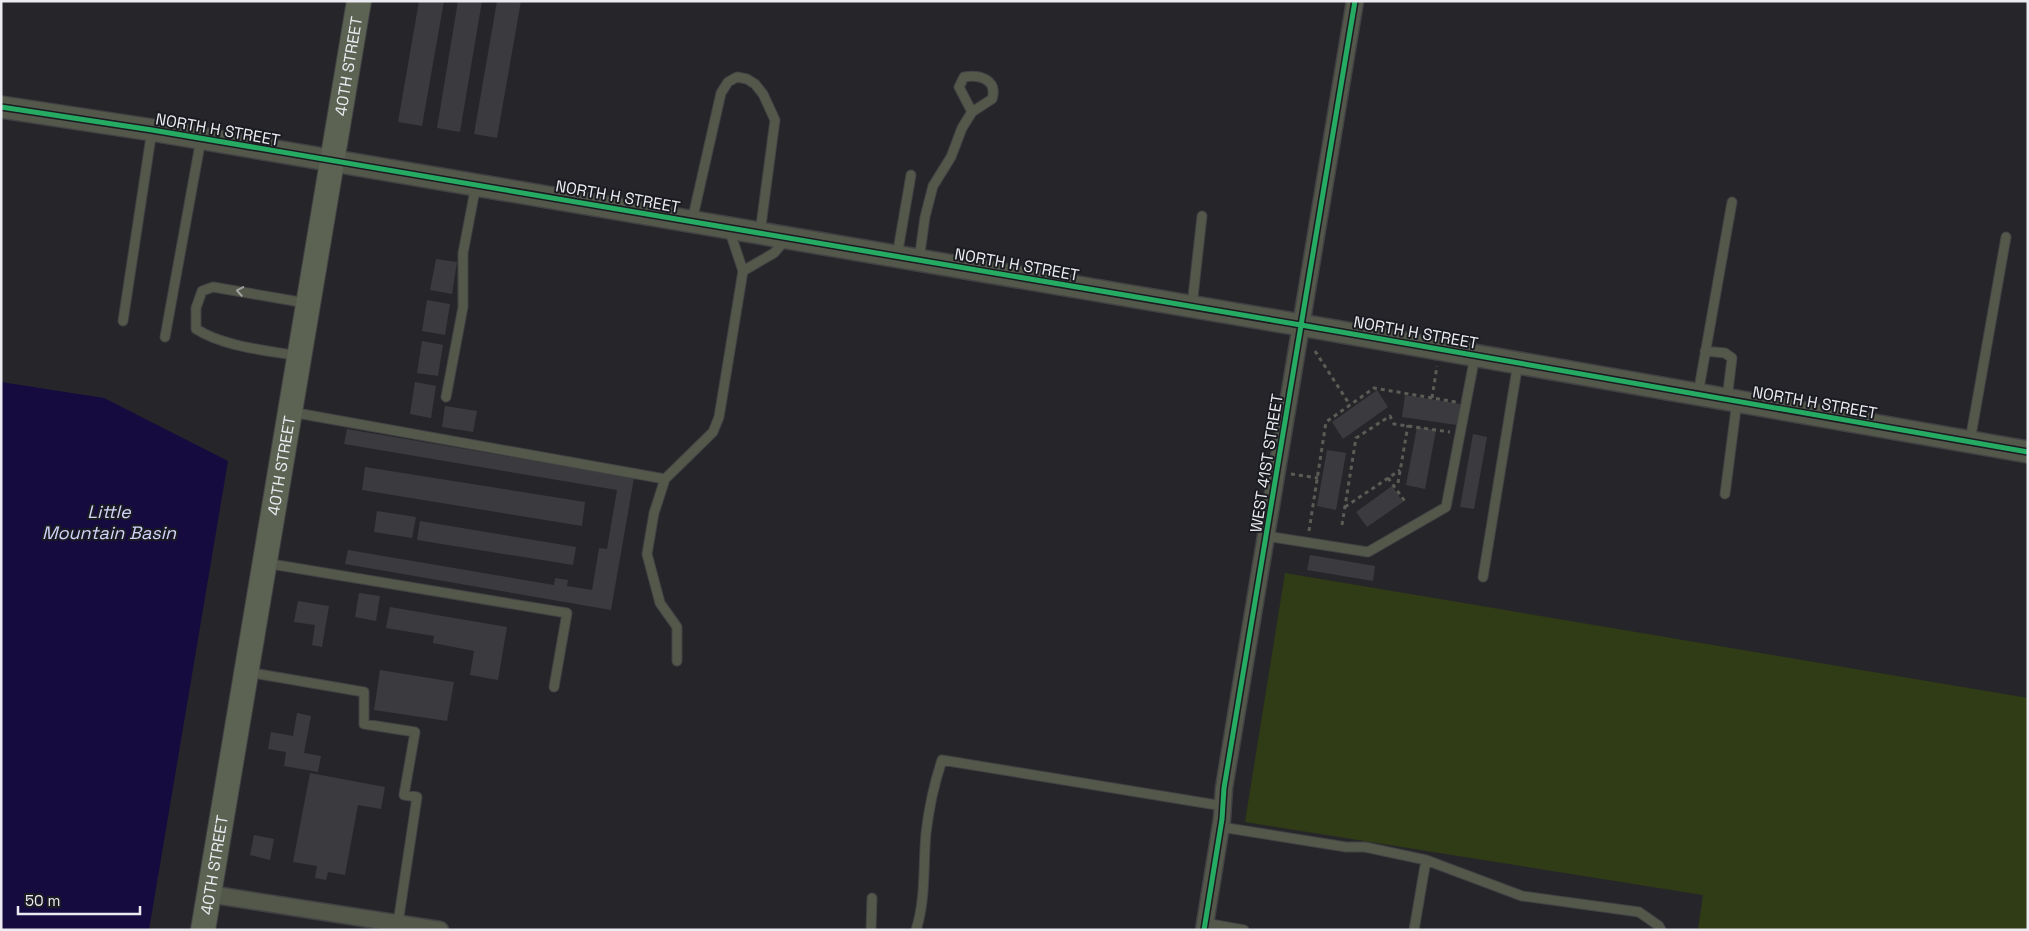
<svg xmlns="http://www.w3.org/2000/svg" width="2029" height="931" font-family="'Space Grotesk',sans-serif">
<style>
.green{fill:#303c15}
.water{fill:#150b3f}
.building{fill:#3b3b3f}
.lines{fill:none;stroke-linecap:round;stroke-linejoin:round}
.service-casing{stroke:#424245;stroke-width:11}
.minor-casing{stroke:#424245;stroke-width:19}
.tertiary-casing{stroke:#424245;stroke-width:24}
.secondary-casing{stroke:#424245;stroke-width:26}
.path{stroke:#5a5d55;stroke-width:3;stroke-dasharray:4 4;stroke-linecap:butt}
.service{stroke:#53584a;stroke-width:9}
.minor{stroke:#53584a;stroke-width:16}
.tertiary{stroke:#53584a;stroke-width:21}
.secondary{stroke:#5c6352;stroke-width:24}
.cycleway-casing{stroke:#1b1b22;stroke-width:8}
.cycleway{stroke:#26ab63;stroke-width:5}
.oneway{stroke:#9fa29e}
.labels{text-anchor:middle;stroke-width:4;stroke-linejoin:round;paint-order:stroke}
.street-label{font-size:16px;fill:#ebebf1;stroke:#1b1b22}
.water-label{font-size:18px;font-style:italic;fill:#d1d4fa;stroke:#1b1b22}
</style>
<rect width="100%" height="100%" fill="#26262a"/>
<path class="green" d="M1285,573L2028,698V930H1698L1703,895L1245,822Z"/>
<path class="water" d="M1,382L104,398L228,461L149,930H1Z"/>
<path class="building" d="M419,1H444L422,126L398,122Z
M458,1H482L460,132L437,128Z
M497,1H521L497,138L474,134Z
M436,259L457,262L452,294L430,290Z
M427,300L450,304L445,335L422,331Z
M422,341L443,345L438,376L417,373Z
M415,382L436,386L431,418L410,414Z
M1377,390L1388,407L1343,439L1332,422Z
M1405,395L1460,404L1457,425L1402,417Z
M445,406L477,411L473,432L442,427Z
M1417,427L1436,430L1425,489L1406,485Z
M347,429L634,478L611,610L345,564L348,550L554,585L555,578L568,580L567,586L592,590L599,548L607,549L617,490L344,444Z
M1473,434L1487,437L1474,509L1460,507Z
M1327,450L1346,453L1336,510L1317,506Z
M365,467L585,502L582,526L362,490Z
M1392,486L1403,502L1367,527L1356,512Z
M377,511L416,517L412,538L374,532Z
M420,521L576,547L573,565L417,540Z
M1310,555L1375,566L1373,581L1307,570Z
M359,593L380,596L376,621L355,617Z
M298,601L329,606L322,647L312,645L315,625L294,622Z
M390,607L507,627L498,680L470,675L474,651L433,643L434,636L386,628Z
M380,670L454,682L447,721L374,710Z
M297,713L311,716L304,753L321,756L318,772L284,766L286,752L268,749L271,732L293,736Z
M310,773L385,787L381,809L358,805L345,875L328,872L326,880L315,878L317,866L293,862Z
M254,835L274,839L270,860L250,855Z"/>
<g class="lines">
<g class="service-casing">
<path id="service" d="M692,221L721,93L728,82L737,77L747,79L755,84L763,94L775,120L760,233
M729,229L743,271L774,253L787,238
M897,256L911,175
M919,260L925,217L933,186L951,157L962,128L972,112L992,99C998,80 980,74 964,77L959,87L972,112
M1192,306L1202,216
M123,321L152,130
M165,337L201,139
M1705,351L1725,353L1732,358L1727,399
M298,356C265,350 225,347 196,329V308L202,291L213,287L306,303
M1698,394L1732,202
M446,397L463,307V253L476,185
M291,412L665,479
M1970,441L2006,237
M1725,494L1737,401
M1266,536L1368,552L1446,507L1475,356
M265,563L567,613L554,687
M1483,577L1518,363
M677,661V627L660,603L647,554L654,513L665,479L713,432L719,417L743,271
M247,672L364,692V724L415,732L404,795L417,797L398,923
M1221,827L1346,847H1365L1426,860L1522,896L1639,912L1659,926L1661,930
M1205,923L1244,930
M871,930L872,898
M916,930C926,899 923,865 926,833C929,807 934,784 942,760L1223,806
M1414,930L1426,860"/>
</g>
<g class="minor-casing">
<path id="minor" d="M209,894L440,930
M1204,930L1222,819L1224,788L1355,1"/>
</g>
<g class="tertiary-casing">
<path id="tertiary" d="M1,107L152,130L1301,325L2028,452"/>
</g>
<g class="secondary-casing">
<g id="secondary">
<path id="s1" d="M203,930L359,1"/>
</g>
</g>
<path class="path" d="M1315,351L1350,405
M1432,398L1437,366
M1291,474L1318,478
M1388,478L1406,503
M1398,483L1408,425
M1345,507L1400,470
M1342,525L1356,438L1390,416L1394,424L1450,432
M1309,531L1326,422L1374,388L1456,402"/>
<use href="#service" class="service"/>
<use href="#minor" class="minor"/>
<use href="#tertiary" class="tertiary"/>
<use href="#secondary" class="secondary"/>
<g class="cycleway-casing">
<path id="cycleway" d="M1,107L152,130L1301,325L2028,452
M1204,930L1222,819L1224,788L1355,1"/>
</g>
<use href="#cycleway" class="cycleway"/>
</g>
<defs><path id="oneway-chevron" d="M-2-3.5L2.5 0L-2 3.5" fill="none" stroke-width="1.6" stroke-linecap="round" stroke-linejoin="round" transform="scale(1.25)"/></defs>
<use class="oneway" href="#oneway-chevron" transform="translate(240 291) rotate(-170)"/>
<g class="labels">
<g class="street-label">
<text dy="6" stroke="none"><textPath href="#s1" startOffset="876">40TH STREET</textPath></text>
<text transform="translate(218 129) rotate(10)" y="6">NORTH H STREET</text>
<text transform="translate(618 196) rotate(10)" y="6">NORTH H STREET</text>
<text transform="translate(1017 264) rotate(10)" y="6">NORTH H STREET</text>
<text transform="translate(1416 332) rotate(10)" y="6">NORTH H STREET</text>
<text transform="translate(1815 402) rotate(10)" y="6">NORTH H STREET</text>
<text transform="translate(1266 463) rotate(-81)" y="6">WEST 41ST STREET</text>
<text dy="6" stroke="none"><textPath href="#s1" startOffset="471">40TH STREET</textPath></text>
<text dy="6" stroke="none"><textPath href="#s1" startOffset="66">40TH STREET</textPath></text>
</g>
<g class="water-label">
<text x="109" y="518">Little<tspan x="109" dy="21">Mountain Basin</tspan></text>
</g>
</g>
<rect width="2029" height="931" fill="none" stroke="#ebebf1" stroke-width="5"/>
<path d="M18 906v8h122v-8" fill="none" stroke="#ebebf1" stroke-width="2.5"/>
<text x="25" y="906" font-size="15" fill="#ebebf1" stroke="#1b1b22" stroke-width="4" paint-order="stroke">50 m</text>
</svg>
